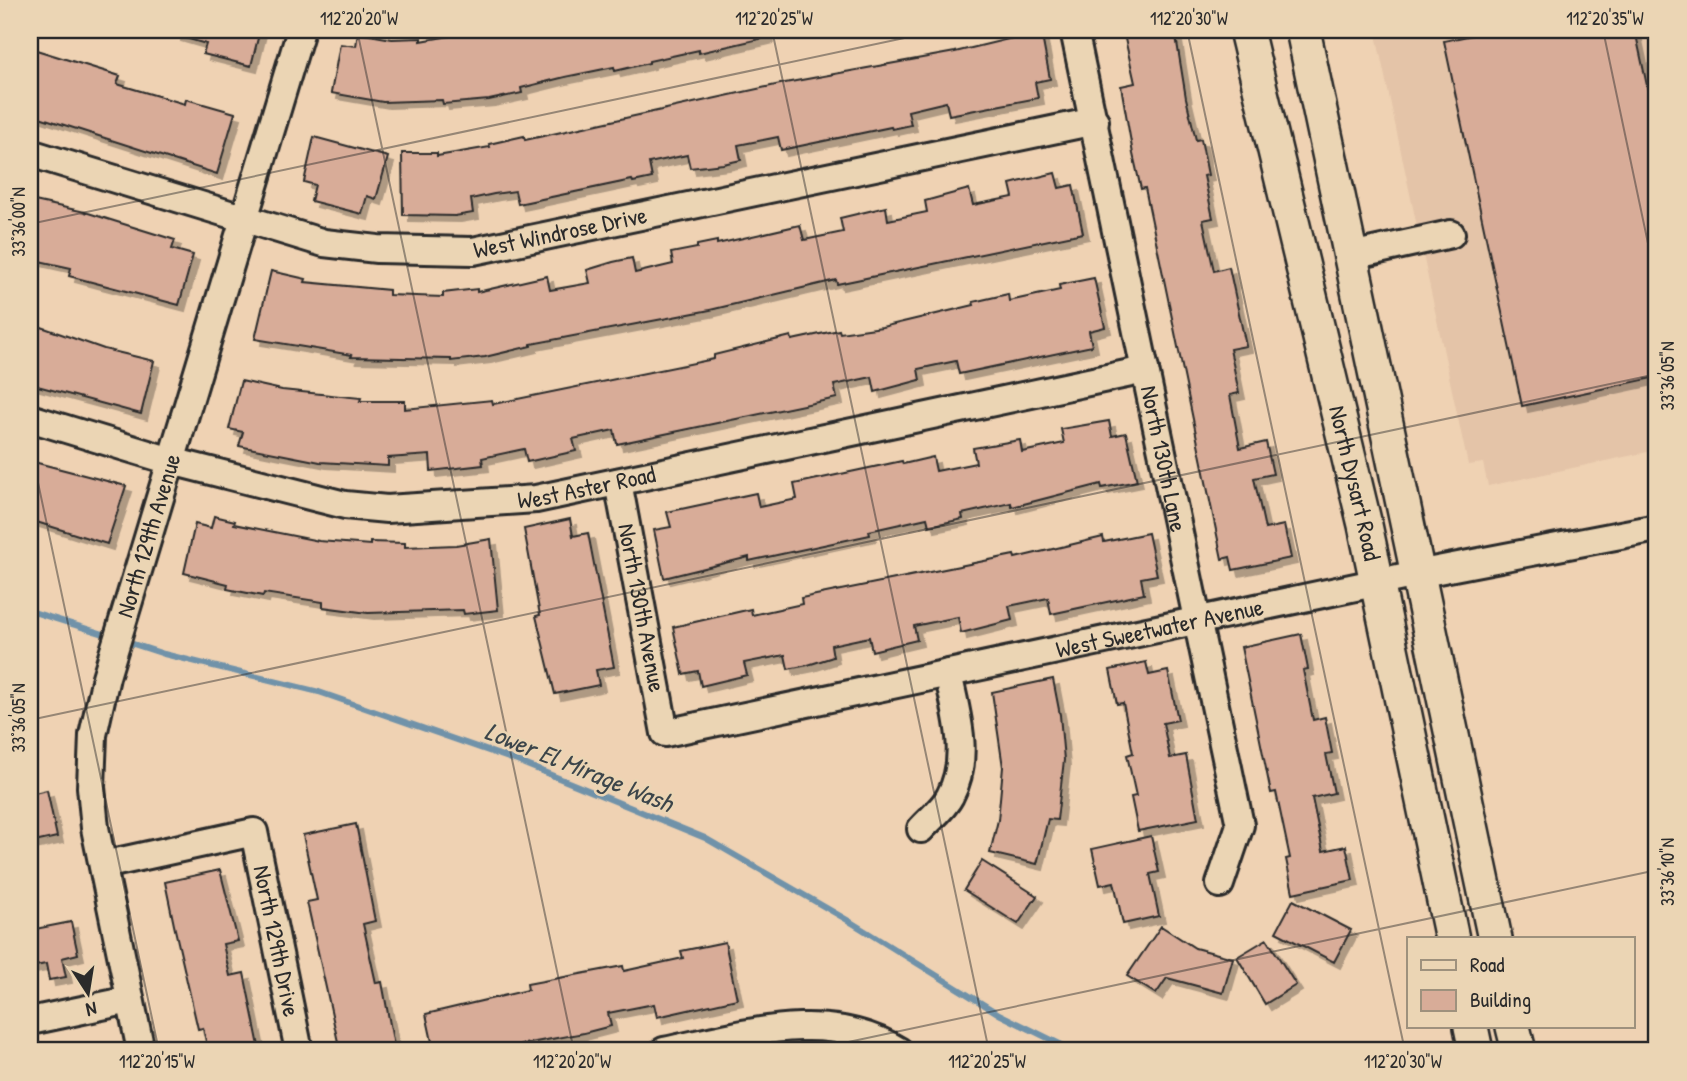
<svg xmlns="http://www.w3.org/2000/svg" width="1687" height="1081" font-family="'Patrick Hand',sans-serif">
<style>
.built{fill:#e4c4a8}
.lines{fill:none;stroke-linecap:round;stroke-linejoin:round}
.stream{stroke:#6f92a9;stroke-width:6}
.building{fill:#d8ac98;stroke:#2b2b2b;stroke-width:2;filter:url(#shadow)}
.minor-casing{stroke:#2b2b2b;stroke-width:32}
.major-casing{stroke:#2b2b2b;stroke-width:38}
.minor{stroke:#ebd5b4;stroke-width:26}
.major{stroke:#ebd5b4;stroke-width:33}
.ticks{fill:none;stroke:#2b2b2b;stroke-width:2;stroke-opacity:0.45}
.labels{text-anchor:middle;stroke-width:5;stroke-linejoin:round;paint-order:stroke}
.street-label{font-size:24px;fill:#2b2b2b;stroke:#ebd5b4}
.water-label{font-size:26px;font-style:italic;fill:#3c454a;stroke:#ebd5b4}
.neatline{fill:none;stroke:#2b2b2b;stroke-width:2.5}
.ticks-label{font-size:18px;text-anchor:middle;fill:#2b2b2b}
</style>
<defs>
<filter id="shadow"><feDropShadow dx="6" dy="6" stdDeviation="0" flood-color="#0004"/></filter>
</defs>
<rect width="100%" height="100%" fill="#efd2b3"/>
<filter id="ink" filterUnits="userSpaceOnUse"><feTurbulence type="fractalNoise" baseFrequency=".0143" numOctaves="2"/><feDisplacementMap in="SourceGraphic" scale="14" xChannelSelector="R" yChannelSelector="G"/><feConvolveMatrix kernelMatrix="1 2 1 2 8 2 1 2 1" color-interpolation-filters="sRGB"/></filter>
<g filter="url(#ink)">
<path class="built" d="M1375,30H1657V450L1488,486L1483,463L1468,465Z"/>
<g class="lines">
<path class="stream" d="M30,611L110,636
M124,641L164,654L319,692L517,761L705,838L849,921L999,1014L1074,1051"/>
</g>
<path class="building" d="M176,30H260L251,66L203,54L206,44L175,35Z
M484,30H768V37L699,53V50L649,61V63L615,71L614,67L565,77L521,88L522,93L489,100L443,104L442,100L383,102L331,93L340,44L356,46L358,33L392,39L421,38V41Z
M1123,30H1175L1186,98L1196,140L1201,139L1208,175L1204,176L1213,218L1203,220L1214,271L1229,267L1246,346L1230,349L1239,393L1230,395L1240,448L1266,442L1273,474L1254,478L1265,529L1284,525L1291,558L1233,570L1230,557L1222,559L1145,188L1141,189L1133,154L1121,86L1135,83Z
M1496,30H1635L1657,132V377L1522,406L1444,41Z
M1041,31L1050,79L1035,82L1038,98L949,115L946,102L908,111L911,125L892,129L891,127L781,150L778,137L738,145L741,160L723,164L690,168L687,155L649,163L652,178L633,182L632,180L518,204L515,191L494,194L471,199L473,213L455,216L403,215L402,153H437V156L490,147L489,144L524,136L525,140L785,83L955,52Z
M30,48L120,76L117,84L185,104L186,99L235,113L217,174L30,114Z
M314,137L388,157L376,199L367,196L362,214L311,201L315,185L304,182Z
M1055,173L1059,188L1073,185L1083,233L837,284L836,280L710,310L531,344V346L485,357L451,361V359L351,357L352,355L255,339L271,271L306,279L305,282L389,290V295L443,297V293L477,289V292L547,276L550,290L590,283L587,270L613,262L632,258L635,273L673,264L671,253L697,248V245L717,241V244L800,225L804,240L843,232L840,218L886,207L888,220L927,212L925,201L969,189L973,205L1013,197L1010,184Z
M30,200L85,212L175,240L172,249L193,255L179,305L69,276L71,268L30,259Z
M1094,278L1105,327L1089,331L1092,346L959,374L956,361L918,369L920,380L875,392L872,377L834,385L837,398L617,444L614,430L573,439L576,451L527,462L524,449L482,458L483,465L431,471L430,455L388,458V466L320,462L239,446L243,432L229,429L241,381L282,390L361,398L360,401H405V409L492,400L493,404L714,359V355L791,336L792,340L839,330L840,333L882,327L974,305L973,302L1008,294L1009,301L1060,290L1059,285Z
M30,323L104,349L154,361L141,414L30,384Z
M1109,421L1112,436L1126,433L1137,481L1102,488L1101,484L1012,507L1011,503L962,514L963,519L929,526L927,518L869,531L870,535L749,561V557L664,578L654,530L671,527L667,512L756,493L759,507L797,499L794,484L902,461L903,464L933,457L936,471L976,463L973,448L1020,440L1022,452L1064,443L1061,429Z
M30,461L126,486L107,544L30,520Z
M214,516L235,521L234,524L319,541L370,545V542L405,543V547L456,545L491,539L498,610L464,614L463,610L368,613L323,607V602L264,593L263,596L227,589L228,584L184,573L195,524L211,528Z
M570,519L573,536L588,533L614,667L596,670L599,685L555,694L536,616L540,615L524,529Z
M1148,533L1157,575L1141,578L1144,594L1051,614L1048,598L1009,606L1012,620L961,633L958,617L914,626L917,640L892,646L872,651L869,637L831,645L833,657L808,665L788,669L785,655L744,663L747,675L701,686L698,671L683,674L673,627L751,609L752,615L802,604L801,598L1014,555L1015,558L1103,537L1104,542Z
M1301,634L1308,669L1303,670L1313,720L1325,717L1332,753L1326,754L1334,793L1312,798L1323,851L1346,846L1353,880L1293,893L1286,859L1290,858L1276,792L1271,793L1241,647Z
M1146,662L1149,675L1168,671L1178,720L1163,723L1170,758L1186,755L1198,819L1138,831L1131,797L1136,796L1127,755L1133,753L1123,703L1117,704L1110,670Z
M1053,679L1060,715L1064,760L1057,820L1048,819L1037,864L990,853L998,820L1003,767L992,692Z
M47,790L57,837L30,843V794Z
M356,824L375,921L363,924L376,983L382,982L395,1051H340L307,902L317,900L303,835Z
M1151,836L1159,872L1150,874L1159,916L1123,924L1114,882L1100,885L1092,849Z
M982,861L1037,896L1018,924L964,890Z
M220,870L238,941L223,944L230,976L244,973L260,1051H208L203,1028L198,1029L174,925L165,882Z
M1293,900L1351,930L1334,962L1276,932Z
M71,922L78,954L62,958L66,977L49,980L46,964L30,967V930Z
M1161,926L1195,948L1233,958L1223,993L1167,978L1156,994L1127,976Z
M1267,939L1296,985L1265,1004L1237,957Z
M725,942L737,999L657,1017L654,1004L608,1013L611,1026L584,1033L487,1051L486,1045L456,1051H434L426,1014L528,990L527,984L623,966L624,971L683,958L681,951Z"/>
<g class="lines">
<g class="minor-casing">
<g id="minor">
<path id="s1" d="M1074,30L1240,825L1220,884"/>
<path id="s2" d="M30,153L324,243L377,249L473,251L1095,121"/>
<path d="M1351,256L1451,234"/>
<path id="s3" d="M30,418L171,461L345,505L387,509L536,499L1145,370"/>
<path id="s4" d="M618,482L665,733L1417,574L1657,528"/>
<path d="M921,829C930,819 944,808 950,796C971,757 956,713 948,673"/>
<path id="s5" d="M103,865L254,832L299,1051"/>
<path d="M30,1021L130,1000"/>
<path id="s6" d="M141,1051L95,828L91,787L93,735L106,677L301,30"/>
<path d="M664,1051C742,1035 826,1006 899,1051"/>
</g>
</g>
<g class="major-casing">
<g id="major">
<path id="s7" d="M1246,30L1365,525L1452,939"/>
<path d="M1303,30L1495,939"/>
<path d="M1471,1027L1476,1051"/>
<path d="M1513,1027L1519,1051"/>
</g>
</g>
<use href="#minor" class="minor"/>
<use href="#major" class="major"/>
</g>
</g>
<path class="ticks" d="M357,30L574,1051M772,30L989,1051M1187,30L1405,1051M1603,30L1657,286M30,224L942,30M30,445L159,1051M30,720L1657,374M806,1051L1657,870"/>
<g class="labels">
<g class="street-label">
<text dy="8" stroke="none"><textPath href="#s2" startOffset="546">West Windrose Drive</textPath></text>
<text dy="8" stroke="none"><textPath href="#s1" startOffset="438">North 130th Lane</textPath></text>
<text dy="8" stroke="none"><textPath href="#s7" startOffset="466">North Dysart Road</textPath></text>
<text dy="8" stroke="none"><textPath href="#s3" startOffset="570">West Aster Road</textPath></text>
<text dy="8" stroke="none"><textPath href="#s6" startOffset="528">North 129th Avenue</textPath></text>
<text dy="8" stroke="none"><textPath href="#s4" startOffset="128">North 130th Avenue</textPath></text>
<text dy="8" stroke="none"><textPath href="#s4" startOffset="761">West Sweetwater Avenue</textPath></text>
<text dy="8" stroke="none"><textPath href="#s5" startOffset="266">North 129th Drive</textPath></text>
</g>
<g class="water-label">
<text transform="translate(579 767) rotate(22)" y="9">Lower El Mirage Wash</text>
</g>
</g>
<rect width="1687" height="1081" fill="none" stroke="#ebd5b4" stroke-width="77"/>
<rect x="1407" y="937" width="228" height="91" fill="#ebd5b4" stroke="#9e917d" stroke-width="2"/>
<rect x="1421" y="960" width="35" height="10" fill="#ebd5b4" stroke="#9e917d" stroke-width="2"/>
<text x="1470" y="972" font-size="21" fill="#2b2b2b">Road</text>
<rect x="1421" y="990" width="35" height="21" fill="#d8ac98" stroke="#9e917d" stroke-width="2"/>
<text x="1470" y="1007" font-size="21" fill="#2b2b2b">Building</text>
<g transform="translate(88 993) rotate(168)" stroke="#ebd5b4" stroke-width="5" paint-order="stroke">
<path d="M0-5L12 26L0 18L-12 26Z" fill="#2b2b2b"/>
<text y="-10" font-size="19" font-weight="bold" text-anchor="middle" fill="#2b2b2b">N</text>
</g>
<rect x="38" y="38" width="1610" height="1004" class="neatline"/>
<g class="ticks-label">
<text x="359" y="25">112°20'20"W</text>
<text x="774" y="25">112°20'25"W</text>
<text x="1189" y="25">112°20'30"W</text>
<text x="1605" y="25">112°20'35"W</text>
<text transform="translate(19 222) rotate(-90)" y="6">33°36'00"N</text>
<text transform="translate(1668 376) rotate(-90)" y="6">33°36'05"N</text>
<text transform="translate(19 718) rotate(-90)" y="6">33°36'05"N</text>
<text transform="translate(1668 872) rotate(-90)" y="6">33°36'10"N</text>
<text x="157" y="1068">112°20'15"W</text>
<text x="572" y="1068">112°20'20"W</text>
<text x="987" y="1068">112°20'25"W</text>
<text x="1403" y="1068">112°20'30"W</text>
</g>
</svg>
